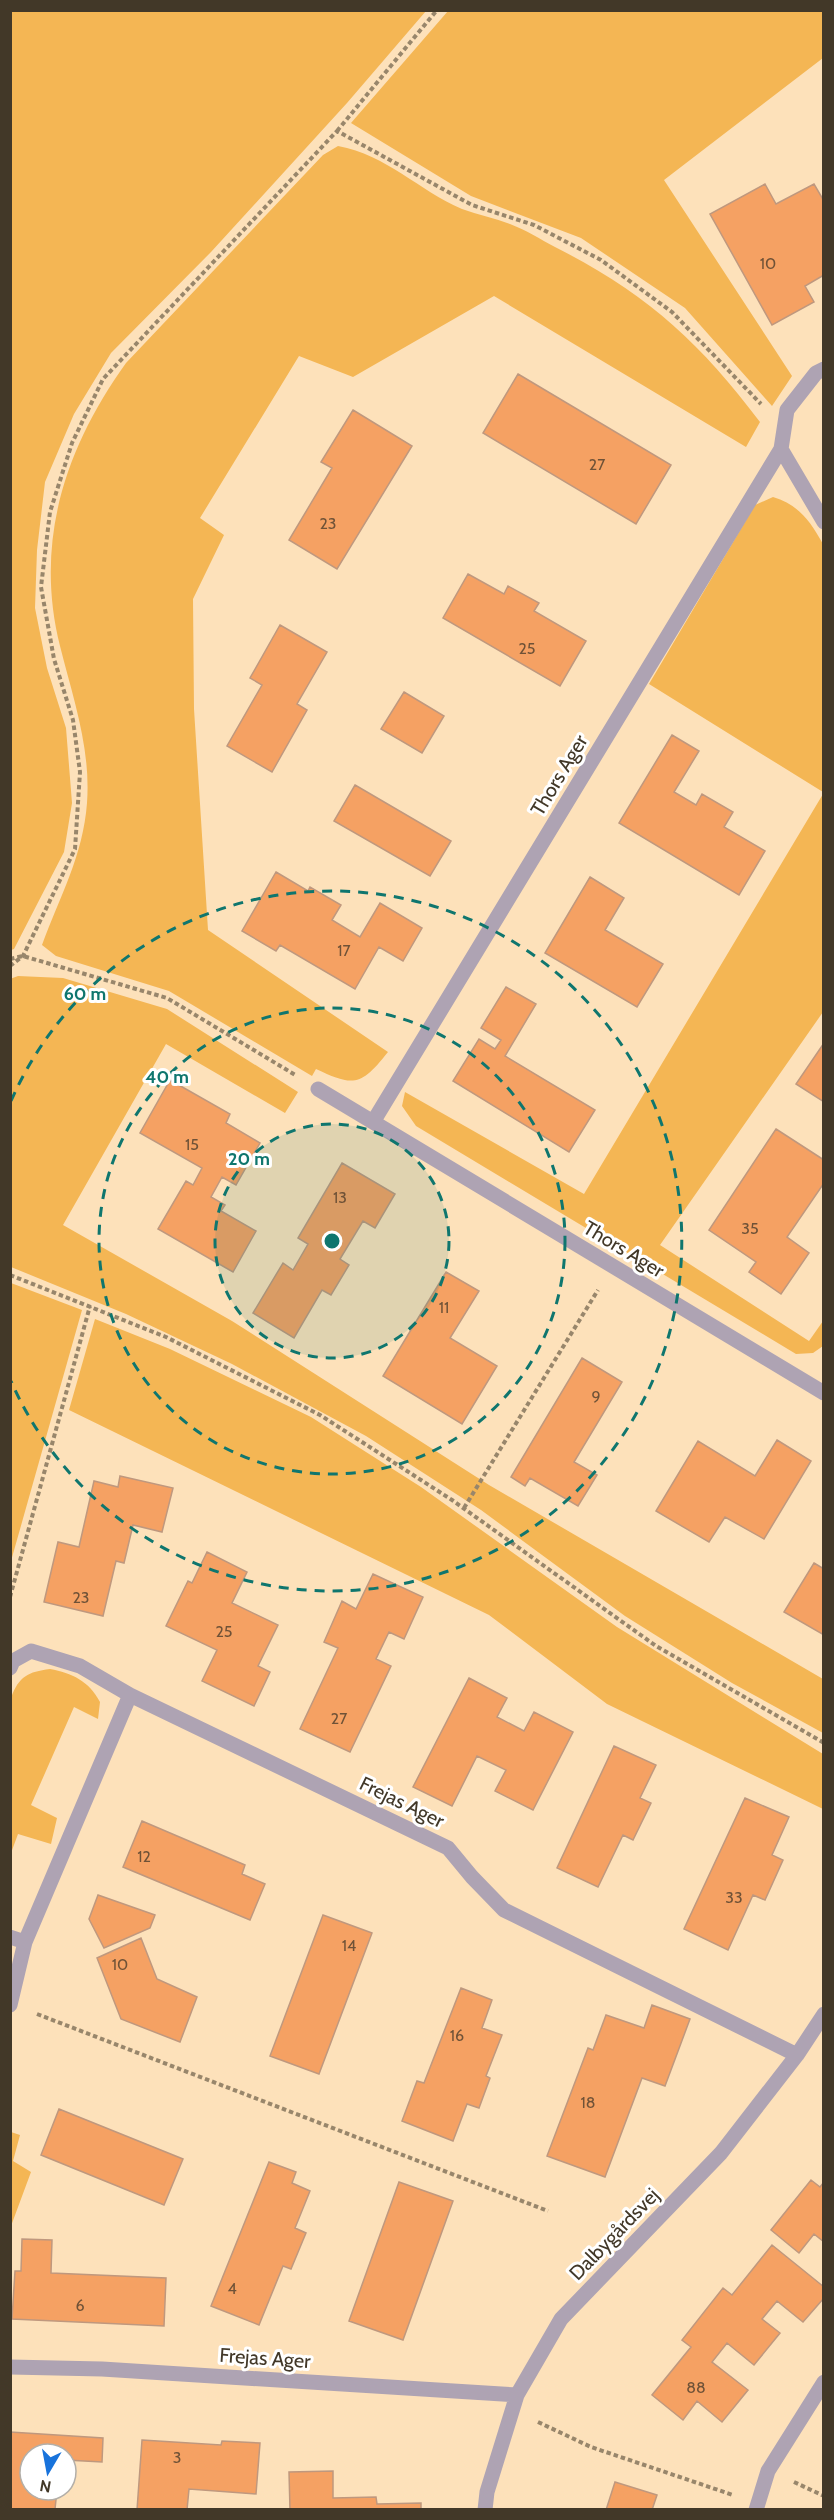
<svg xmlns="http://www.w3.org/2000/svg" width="834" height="2520" font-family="Cabin,sans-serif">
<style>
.green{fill:#f4b654}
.building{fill:#f5a163;stroke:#bf987e;stroke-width:1.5}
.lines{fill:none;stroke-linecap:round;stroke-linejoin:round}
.path{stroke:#98866b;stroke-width:4;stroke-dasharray:4.5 3;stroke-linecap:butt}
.street{stroke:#aea3b3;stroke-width:15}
.ring{fill:none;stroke:#0f766e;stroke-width:3;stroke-dasharray:10 8}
.labels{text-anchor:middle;stroke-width:6;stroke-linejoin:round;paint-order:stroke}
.number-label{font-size:16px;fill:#6f5237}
.street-label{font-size:20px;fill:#423828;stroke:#fff}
.centre{fill:#0f766e;stroke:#fff;stroke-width:3}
.ring-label{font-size:18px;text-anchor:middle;font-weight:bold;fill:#0f766e;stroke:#fff;stroke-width:6;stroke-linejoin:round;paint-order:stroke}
</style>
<rect width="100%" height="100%" fill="#fde1ba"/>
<path class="green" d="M10,11H426L347,103L211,252L111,353L74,414L45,482L37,550L35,608L47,668L66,728L72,803L64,852L14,949L11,950Z
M448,11H823V58L664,180L792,376L772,406L685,308L581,238L471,196L351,123Z
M338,146C387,155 418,190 462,209C478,215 495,218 510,224C526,230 540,239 555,247C646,293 699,341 760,422L746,447L494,296L353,377L299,356L200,518L224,535L193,599L194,709L208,930L388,1052C361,1086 354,1087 316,1069L312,1076L169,991L56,956L42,945C60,896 83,856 87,803C91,748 73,698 60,646C34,542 65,448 126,363L323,155Z
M773,497C799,505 810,521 823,544V792L649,684L755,505Z
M823,794V1012L660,1245L809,1341L823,1321V1346L813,1353L796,1354L416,1126L402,1106L405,1092L584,1194Z
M18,976L63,978L167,1009L298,1092L285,1113L166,1044L63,1225L232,1321L489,1485L823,1679V1733L732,1683L625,1616L481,1510L366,1436L232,1364L126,1314L11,1267L10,979Z
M11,1283L82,1310L11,1561Z
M95,1319L170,1349L311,1417L421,1487L617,1627L823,1754V1809L607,1704L489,1615L69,1410Z
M50,1669C72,1673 89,1681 100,1702L98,1719L74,1707L31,1805L57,1818L51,1844L18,1834L11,1853V1698C19,1676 28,1672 50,1669Z
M11,2132L20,2135L13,2161L31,2172L11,2226Z"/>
<path class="building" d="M765,184L776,204L814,184L824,201V275L805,286L814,302L772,325L710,214Z
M518,374L671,465L636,524L483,433Z
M353,410L412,446L337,569L289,540L332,468L321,462Z
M468,574L504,594L508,586L539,603L534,611L586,641L560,686L443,618Z
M280,625L327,652L297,704L307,710L272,772L227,746L262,685L250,678Z
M404,692L444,716L422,753L381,729Z
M672,735L699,751L674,792L696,805L702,794L733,812L724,827L765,851L739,895L619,823Z
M355,785L451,841L430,876L334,821Z
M276,872L308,891L310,887L341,905L332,920L360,937L380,903L422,928L403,961L379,947L355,989L280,945L276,951L242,931Z
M590,877L624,898L605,930L663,964L637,1007L545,953Z
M506,987L536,1004L505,1056L595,1110L569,1152L453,1081L479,1039L495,1049L501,1040L481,1028Z
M824,1043V1102L796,1084Z
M170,1080L230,1114L226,1123L260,1143L236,1185L222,1177L211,1197L225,1205L221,1211L256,1231L233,1272L158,1229L186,1181L193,1185L202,1168L140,1133Z
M776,1129L824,1160V1183L787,1237L809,1253L781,1294L749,1272L756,1262L709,1230Z
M342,1163L395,1194L375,1228L363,1221L340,1259L349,1265L331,1295L322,1290L294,1338L253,1313L283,1263L293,1270L308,1244L298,1238Z
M446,1272L479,1291L450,1338L497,1366L462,1424L383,1376Z
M582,1358L622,1382L574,1462L597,1475L578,1506L530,1478L525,1486L511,1477Z
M777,1440L811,1461L764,1539L725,1517L709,1542L656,1511L698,1441L755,1476Z
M120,1476L173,1488L162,1532L133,1525L124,1563L116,1561L103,1616L44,1602L58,1542L79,1547L94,1481L118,1487Z
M207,1552L247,1572L232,1603L278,1625L258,1666L270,1672L254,1706L202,1681L217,1650L166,1626L188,1581L192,1583Z
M814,1563L824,1569V1635L784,1612Z
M373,1574L423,1597L404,1639L389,1632L376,1659L391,1666L350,1752L300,1729L338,1648L324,1642L342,1601L356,1609Z
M469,1678L507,1698L497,1717L524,1731L534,1712L573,1732L533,1810L495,1791L506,1770L477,1756L452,1806L413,1787Z
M614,1746L656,1765L640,1798L651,1803L633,1840L623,1835L598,1887L557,1868Z
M745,1798L789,1817L772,1855L783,1860L765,1900L753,1895L728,1950L684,1929Z
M142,1821L245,1865L242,1874L265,1884L250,1920L123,1867Z
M98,1895L155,1915L150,1928L104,1948L89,1919Z
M323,1915L372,1933L319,2074L270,2056Z
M141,1938L157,1979L197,1997L180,2042L121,2019L97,1958Z
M461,1988L492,2000L482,2028L502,2035L486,2076L490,2078L479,2108L467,2104L453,2141L402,2121L417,2081L424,2083Z
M652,2005L690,2019L665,2086L642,2078L605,2177L547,2156L588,2048L593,2050L606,2015L644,2028Z
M59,2109L183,2159L164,2205L41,2155Z
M269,2162L296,2172L292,2183L310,2191L295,2228L306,2233L291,2269L283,2266L259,2325L211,2306Z
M811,2180L820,2187L824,2182V2242L814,2234L799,2253L771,2230Z
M399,2182L453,2201L403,2340L349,2321Z
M22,2239L52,2240L51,2273L166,2278L164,2326L12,2319L15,2271H21Z
M772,2245L824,2287V2298L803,2322L777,2301L762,2319L780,2333L754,2365L727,2343L712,2362L748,2390L722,2422L697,2401L683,2420L652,2395L691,2347L682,2340L723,2288L732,2295Z
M10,2432L103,2438L102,2462L66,2460V2454H30V2490H57L55,2509L10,2510Z
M142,2440L221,2445L222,2441L260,2443L256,2494L189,2489L187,2510H137Z
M333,2471V2498L376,2497L377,2504L421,2503V2510H290L289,2472Z
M615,2482L657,2495L652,2510H606Z"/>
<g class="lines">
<path class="path" d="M337,131L437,10
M10,959L23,956L167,998L297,1076
M10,966L23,956L75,849L80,772L73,720L54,659L41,587L50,512L72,443L103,379L337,131L472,205L534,225L601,260L672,312L761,404
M10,1275L166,1337L320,1415L452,1500L656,1646L824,1743
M464,1508L598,1290
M10,1597L90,1306
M37,2014L548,2211
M538,2422L591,2447L733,2495
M794,2482L824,2496"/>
<path class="street" d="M781,449L824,522
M318,1089L824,1393
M373,1122L781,449L787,410L816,373L824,369
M10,1668L13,1661L31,1651L80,1666L130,1695L448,1848L472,1877L504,1910L797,2055
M10,1937L25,1942
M10,2005L25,1942L130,1695
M10,2367L102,2369L517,2395
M485,2510L487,2492L517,2395L561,2319L721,2153L797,2055L824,2014
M756,2510L768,2471L824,2382"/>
</g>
<circle cx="332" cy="1241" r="117" fill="#0f766e" fill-opacity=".12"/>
<g class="ring">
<circle cx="332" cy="1241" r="117"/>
<circle cx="332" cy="1241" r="233"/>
<path d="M11 1101A350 350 0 1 1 11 1381"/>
</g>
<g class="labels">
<g class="number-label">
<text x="768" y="269">10</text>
<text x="597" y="470">27</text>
<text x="328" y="529">23</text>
<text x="527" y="654">25</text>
<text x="344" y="956">17</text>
<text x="192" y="1150">15</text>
<text x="340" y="1203">13</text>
<text x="750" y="1234">35</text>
<text x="444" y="1313">11</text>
<text x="596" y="1402">9</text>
<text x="81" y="1603">23</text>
<text x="224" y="1637">25</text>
<text x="339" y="1724">27</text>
<text x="144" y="1862">12</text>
<text x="734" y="1903">33</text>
<text x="349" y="1951">14</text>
<text x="120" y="1970">10</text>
<text x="457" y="2041">16</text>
<text x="588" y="2108">18</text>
<text x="232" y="2294">4</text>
<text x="80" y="2311">6</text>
<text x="696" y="2393">88</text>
<text x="177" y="2463">3</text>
</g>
<g class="street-label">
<text transform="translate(559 775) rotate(-59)" y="7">Thors Ager</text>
<text transform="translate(624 1249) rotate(31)" y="7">Thors Ager</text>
<text transform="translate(402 1802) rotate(26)" y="7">Frejas Ager</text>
<text transform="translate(614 2234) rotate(-46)" y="7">Dalbygårdsvej</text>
<text transform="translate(265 2358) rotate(4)" y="7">Frejas Ager</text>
</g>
</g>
<circle cx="332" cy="1241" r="9" class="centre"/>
<g class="ring-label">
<text x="85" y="1000">60 m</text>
<text x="167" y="1083">40 m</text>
<text x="249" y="1165">20 m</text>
</g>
<rect width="834" height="2520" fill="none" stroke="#423828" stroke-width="24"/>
<g transform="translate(48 2472) rotate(190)"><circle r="28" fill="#ffffff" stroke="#b3afa9" stroke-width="1.5"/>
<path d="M0-4.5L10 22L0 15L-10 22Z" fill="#1873dc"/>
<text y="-9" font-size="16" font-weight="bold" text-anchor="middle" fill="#423828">N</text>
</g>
</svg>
